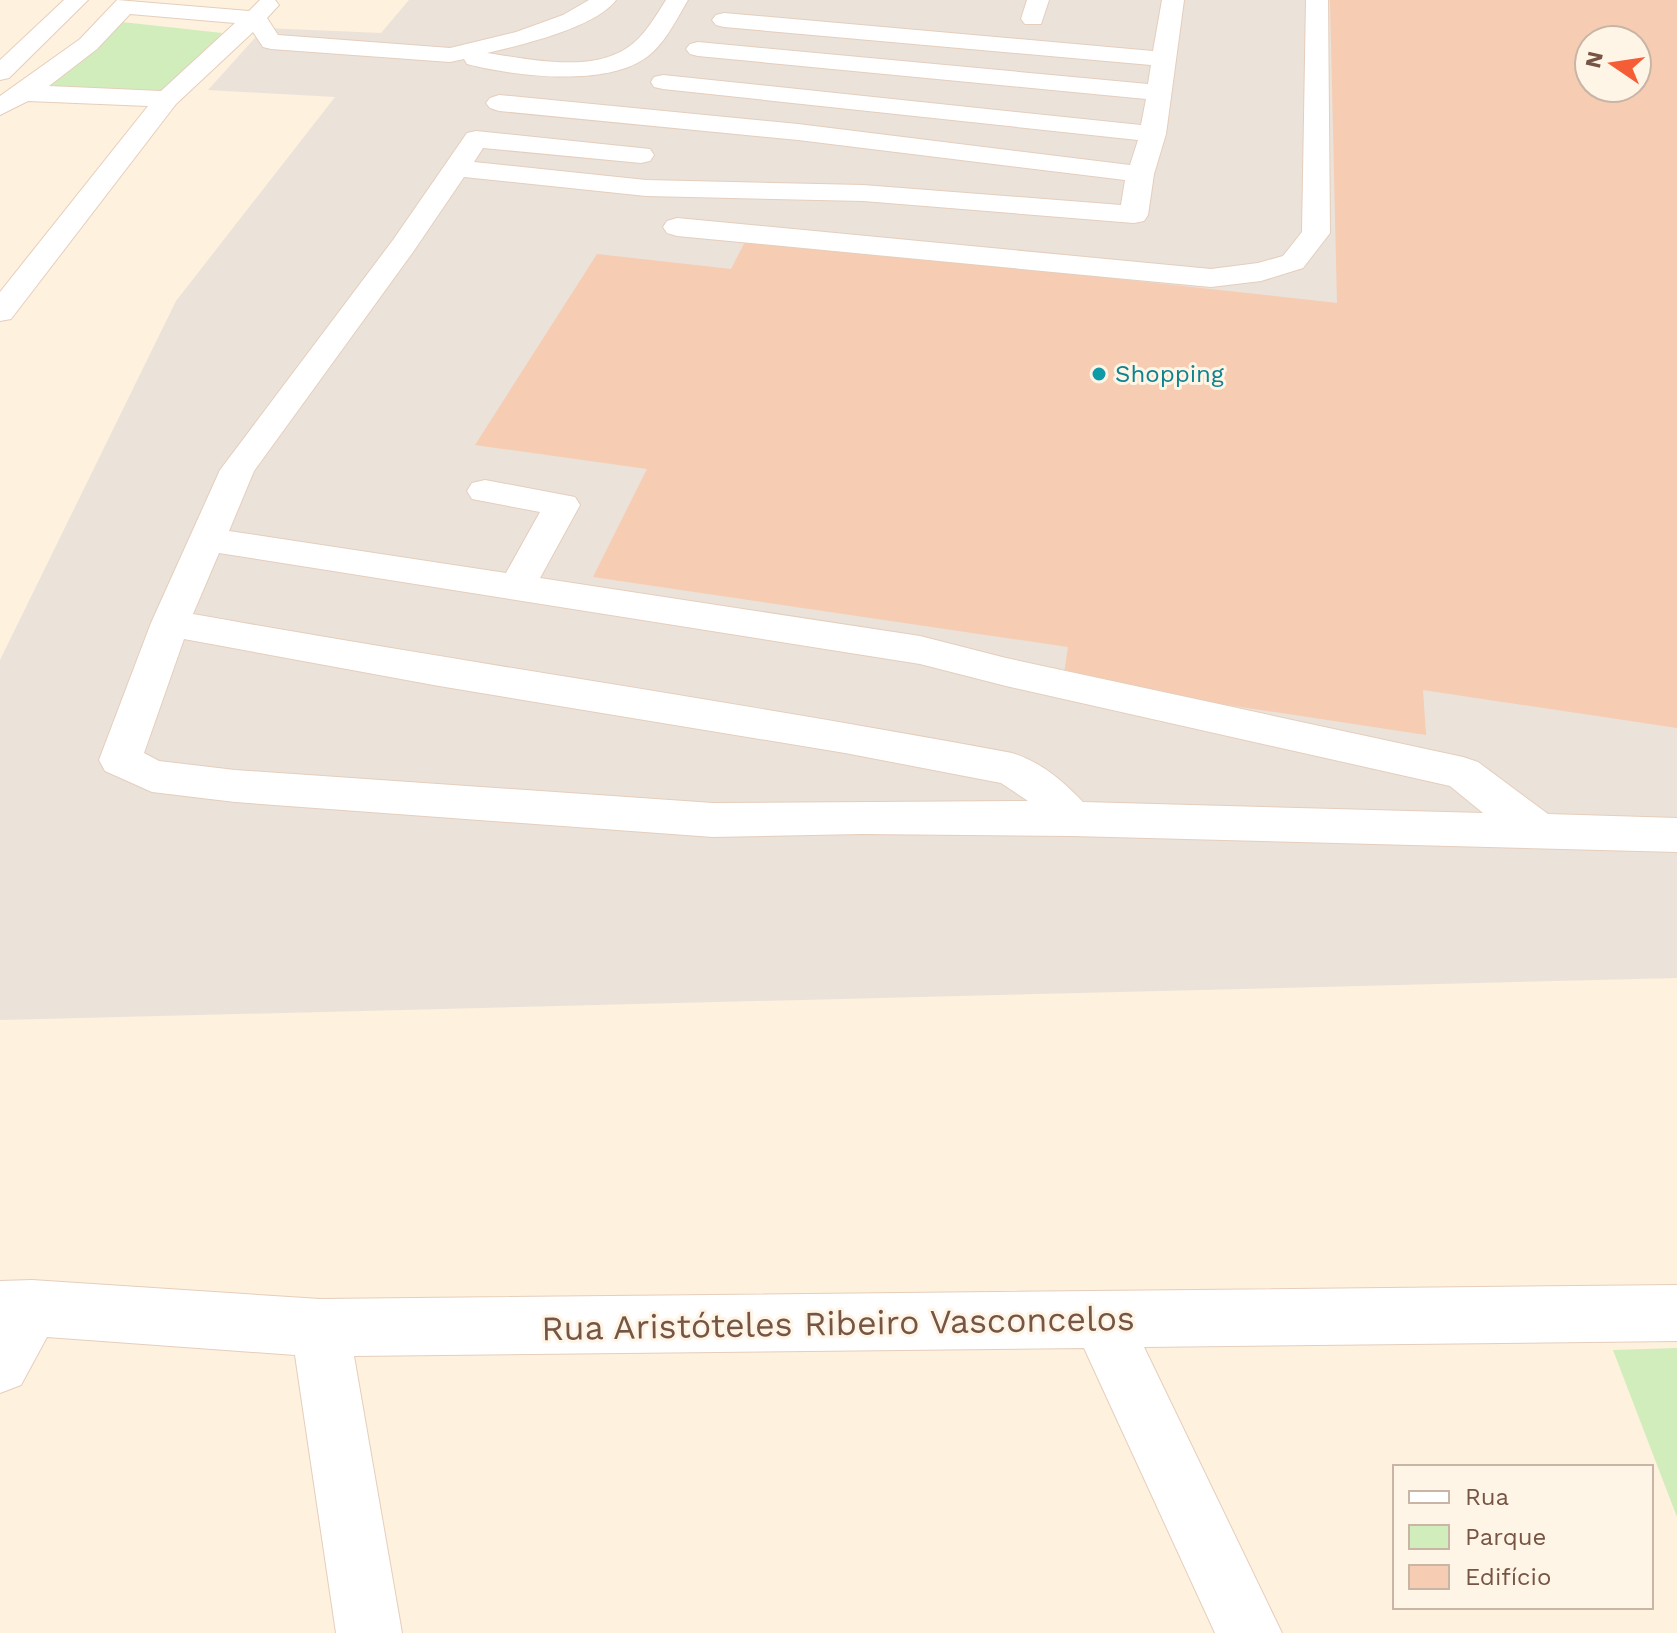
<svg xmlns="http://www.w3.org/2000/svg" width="1677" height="1633" font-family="'Work Sans',sans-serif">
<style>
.industrial{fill:#ebe2da;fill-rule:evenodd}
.green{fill:#d0edbb}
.building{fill:#f6ccb2;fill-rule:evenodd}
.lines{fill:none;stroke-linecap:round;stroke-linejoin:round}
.minor-casing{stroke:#e5cebc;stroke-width:2}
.minor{fill:#fff;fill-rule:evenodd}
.culture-dot{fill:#0f9aa8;stroke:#fff5e6;stroke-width:3}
.labels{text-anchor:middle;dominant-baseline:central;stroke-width:6;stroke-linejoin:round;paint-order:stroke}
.far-culture-label{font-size:24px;fill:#0d838f;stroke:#fff5e6;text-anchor:start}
.near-street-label{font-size:34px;fill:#765544;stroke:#fff5e6}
</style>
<rect width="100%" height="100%" fill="#fef1dd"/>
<!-- industrial -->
<path class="industrial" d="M409 0H1677V978L0 1020V660L176 301 335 97 208 90 264 28 381 33ZM1589 40H1637V88H1589Z"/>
<!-- green -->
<g class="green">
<path d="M122 22 222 33 167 96 37 89Z"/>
<path d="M1677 1348V1517L1613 1350Z"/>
</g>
<!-- building -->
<path class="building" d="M1330 0H1677V728L1423 690 1426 735 1063 680 1068 647 593 577 647 469 475 445 597 254 731 269 747 238 1337 303ZM1589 40H1637V88H1589Z"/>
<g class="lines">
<defs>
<g id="minor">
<path d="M64 0H88L9 78 0 80V60Z"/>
<path d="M117 0 249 11 260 0H275L279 5 267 18 278 35 450 48 516 32 563 15 589 0H616C595 28 521 45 487 53 528 59 590 73 627 48 644 37 655 17 666 0H688C676 20 664 46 644 59 602 87 514 76 467 64L464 59 450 62 271 49 263 47 253 32 176 104 11 319 0 321V292L148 106 28 101 0 115V96L80 39ZM130 14 235 23 161 91 49 86 97 49Z"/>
<path d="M1027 0H1049L1041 24H1025L1021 19Z"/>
<path d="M1162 0H1184L1166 134 1154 174 1148 215 1144 221 1134 223 863 201 646 196 464 177 413 252 254 471 229 531 506 573 540 512 472 499 467 491 472 483 485 480 575 497 580 505 540 578 920 636 1006 658 1463 757 1478 762 1548 814 1677 818V852L1072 836 862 834 713 837 235 802 152 792 105 771 99 760 151 623 220 470 393 240 467 133 476 131 650 149 654 155 650 161 641 163 483 148 474 162 646 180 863 185 1121 205 1125 180 798 140 499 111 490 108 486 103 490 98 499 95 798 124 1130 165 1138 140 663 89 654 87 651 82 654 77 663 75 1141 125 1146 99 698 56 690 54 686 49 690 44 698 42 1148 84 1151 65 724 27 716 25 712 20 716 15 724 13 1153 51ZM219 553 920 664 1006 686 1450 786 1483 813 1083 802C1063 781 1041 762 1012 753 740 702 466 663 193 614ZM184 639 439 686 845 753 1001 783 1028 801 713 803 235 770 159 761 144 753Z"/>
<path d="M1306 0H1328L1330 233 1303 268 1261 281 1211 287 677 236 667 233 663 227 667 221 677 218 1211 269 1258 263 1283 256 1302 232Z"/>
<path d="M32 1280 320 1299 1677 1285V1341L1144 1347 1282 1633H1215L1084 1348 354 1356 402 1633H336L295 1355 47 1337 21 1385 0 1393V1281Z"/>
</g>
</defs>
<!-- minor casing -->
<use href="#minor" class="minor-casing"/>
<!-- minor -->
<use href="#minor" class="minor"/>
</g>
<!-- markers -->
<circle class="culture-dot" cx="1099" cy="374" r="8"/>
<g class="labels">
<!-- far-culture labels -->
<g class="far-culture-label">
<text x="1115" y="374">Shopping</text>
</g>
<!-- near-street labels -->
<g class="near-street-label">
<text transform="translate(838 1323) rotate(-1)">Rua Aristóteles Ribeiro Vasconcelos</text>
</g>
</g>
<!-- legend -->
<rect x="1393" y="1465" width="260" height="144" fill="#fff5e6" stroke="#c8b5a5" stroke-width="2"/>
<rect x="1409" y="1491" width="40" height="12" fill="#ffffff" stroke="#c8b5a5" stroke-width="2"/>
<text x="1465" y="1505" font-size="24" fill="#765544">Rua</text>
<rect x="1409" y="1525" width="40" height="24" fill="#d0edbb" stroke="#c8b5a5" stroke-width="2"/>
<text x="1465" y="1545" font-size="24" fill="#765544">Parque</text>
<rect x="1409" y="1565" width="40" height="24" fill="#f6ccb2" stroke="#c8b5a5" stroke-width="2"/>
<text x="1465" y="1585" font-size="24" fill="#765544">Edifício</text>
<!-- north arrow -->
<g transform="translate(1613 64) rotate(283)"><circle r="38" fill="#fff5e6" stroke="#c8b5a5" stroke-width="2"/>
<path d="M0-6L14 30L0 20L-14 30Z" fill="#f55d36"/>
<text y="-12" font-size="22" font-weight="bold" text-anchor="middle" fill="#765544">N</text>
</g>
</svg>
